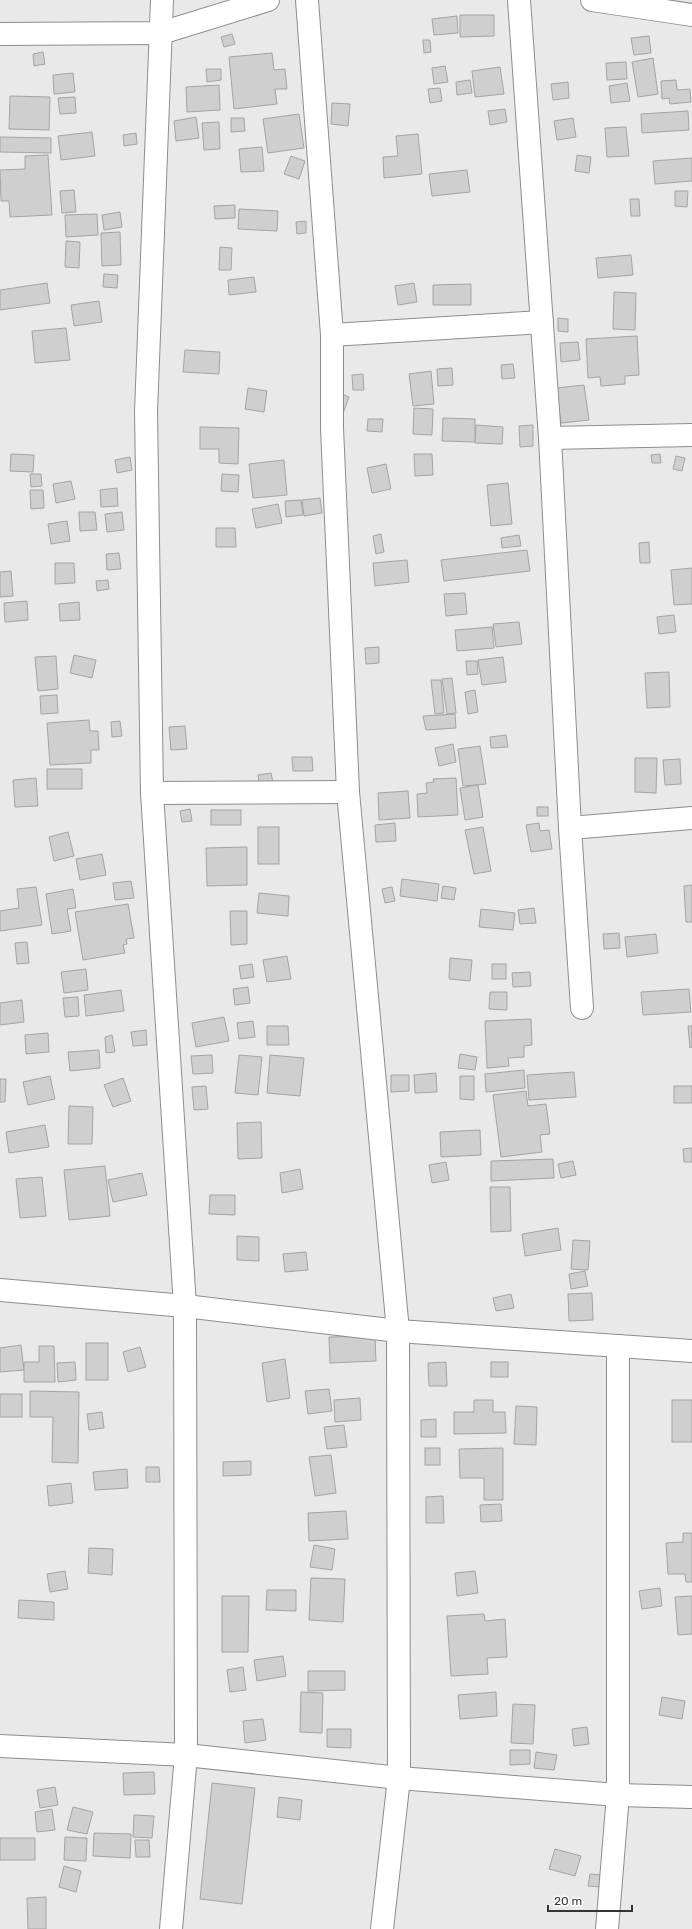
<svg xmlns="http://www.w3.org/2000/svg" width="692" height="1929" font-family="Rubik,sans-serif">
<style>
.building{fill:#cfcfd0;stroke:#a4a4a4}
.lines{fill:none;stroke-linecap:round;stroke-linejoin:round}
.street-casing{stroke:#8d8d8e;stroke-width:24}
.street{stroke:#fff;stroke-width:22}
</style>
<rect width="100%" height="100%" fill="#e9e9ea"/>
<!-- building -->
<g class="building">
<path d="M460 15H494V36L460 37Z"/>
<path d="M457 16 458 33 434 35 432 19Z"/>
<path d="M232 34 235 44 224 47 221 37Z"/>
<path d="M649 36 651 53 634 55 631 38Z"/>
<path d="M423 40H430L431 52 424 53Z"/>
<path d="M43 52 45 64 34 66 33 54Z"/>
<path d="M272 53 274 70 285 69 287 89H275L277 104 234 109 229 57Z"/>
<path d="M653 58 658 94 638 97 632 62Z"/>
<path d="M626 62 627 79 607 80 606 63Z"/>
<path d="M445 66 448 82 434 84 432 68Z"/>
<path d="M500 67 504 94 475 97 472 71Z"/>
<path d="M206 69H221V80L207 82Z"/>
<path d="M73 73 75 92 54 94 53 75Z"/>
<path d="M470 80 472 93 457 95 456 82Z"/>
<path d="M676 80 677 90 690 89 691 102 670 104 669 98 662 99 661 81Z"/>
<path d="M568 82 569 98 553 100 551 84Z"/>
<path d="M627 83 630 101 611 103 609 86Z"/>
<path d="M219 85 220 110 187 112 186 87Z"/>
<path d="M440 88 442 101 430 103 428 89Z"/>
<path d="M10 96 50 97 49 130 9 129Z"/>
<path d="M75 97 76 113 60 114 58 98Z"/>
<path d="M332 103 350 104 348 126 331 124Z"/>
<path d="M505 109 507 122 490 125 488 111Z"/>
<path d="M688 111 689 130 642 133 641 114Z"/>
<path d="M299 114 304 148 268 153 263 119Z"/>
<path d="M196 117 199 138 176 141 174 121Z"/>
<path d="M231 118H244L245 131 231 132Z"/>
<path d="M573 118 576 137 557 140 554 121Z"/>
<path d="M219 122 220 149 204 150 202 123Z"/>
<path d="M626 127 629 156 607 157 605 128Z"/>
<path d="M92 132 95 156 61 160 58 136Z"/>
<path d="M136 133 137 144 124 146 123 135Z"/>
<path d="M418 134 422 174 384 178 383 157 398 156 396 136Z"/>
<path d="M0 137 51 138V153L0 152Z"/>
<path d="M262 147 264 171 241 172 239 149Z"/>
<path d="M48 155 52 215 10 217 9 201H1L0 170 25 169V156Z"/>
<path d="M577 155 591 157 589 173 575 171Z"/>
<path d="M291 156 305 161 299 179 284 174Z"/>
<path d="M692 158V181L655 184 653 161Z"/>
<path d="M467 170 470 192 432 196 429 174Z"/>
<path d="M74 190 76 212 62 213 60 191Z"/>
<path d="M675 191H688L687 207 675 206Z"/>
<path d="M630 199H639L640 216H631Z"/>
<path d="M235 205V218L215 219 214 206Z"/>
<path d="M239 209 278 211 277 231 238 229Z"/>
<path d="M120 212 122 227 104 230 102 215Z"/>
<path d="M97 214 98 235 66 237 65 215Z"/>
<path d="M306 221V233L297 234 296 222Z"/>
<path d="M120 232 121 265 102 266 101 233Z"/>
<path d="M66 241 80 242 79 268 65 267Z"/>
<path d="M220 247 232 248 231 270H219Z"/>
<path d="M631 255 633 275 598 278 596 258Z"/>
<path d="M104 274 118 275 117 288 103 287Z"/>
<path d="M254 277 256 292 229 295 228 280Z"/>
<path d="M47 283 50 303 0 310V290Z"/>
<path d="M414 283 417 302 398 305 395 286Z"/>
<path d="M471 284V305H433V285Z"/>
<path d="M614 292 636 293 635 330 613 329Z"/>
<path d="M99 301 102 322 74 326 71 305Z"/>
<path d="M558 318 568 319V332L558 331Z"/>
<path d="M66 328 70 360 35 363 32 331Z"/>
<path d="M637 336 639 375 625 376V384L601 386 600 377 588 378 586 339Z"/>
<path d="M578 342 580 360 561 362 560 343Z"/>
<path d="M185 350 220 352 219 374 183 372Z"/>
<path d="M513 364 515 378 502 379 501 365Z"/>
<path d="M452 368 453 385 438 386 437 369Z"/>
<path d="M431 371 434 404 413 406 409 374Z"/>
<path d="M363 374 364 390H353L352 375Z"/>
<path d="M584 385 589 420 561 423 556 388Z"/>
<path d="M248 388 267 391 264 412 245 409Z"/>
<path d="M342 394 349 397 342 416Z"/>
<path d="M414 408 433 409 432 435 413 434Z"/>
<path d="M443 418 475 419V442L442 441Z"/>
<path d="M368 419H383L382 432 367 431Z"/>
<path d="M476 425 503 427 502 444 475 443Z"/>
<path d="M533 425V446L520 447 519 426Z"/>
<path d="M200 427 239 428 238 464 219 463V449H200Z"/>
<path d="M11 454 34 455 33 472 10 471Z"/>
<path d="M414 454H432L433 475 415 476Z"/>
<path d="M660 454 661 463H652L651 455Z"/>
<path d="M676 456 685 458 682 471 673 469Z"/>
<path d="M130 457 132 470 117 473 115 460Z"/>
<path d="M284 460 287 495 253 498 249 464Z"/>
<path d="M386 464 391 489 372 493 367 468Z"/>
<path d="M30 474H41L42 486 31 487Z"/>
<path d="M222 474 239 475 238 492 221 491Z"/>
<path d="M71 481 75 499 56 503 53 484Z"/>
<path d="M508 483 512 524 491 526 487 485Z"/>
<path d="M117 488 118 506 101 507 100 490Z"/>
<path d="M30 490H43L44 508 31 509Z"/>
<path d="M320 498 322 513 304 516 302 500Z"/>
<path d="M301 500 303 515 286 517 285 501Z"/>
<path d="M278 504 282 523 256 528 252 509Z"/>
<path d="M79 512H95L97 530 80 531Z"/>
<path d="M122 512 124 530 107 532 105 514Z"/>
<path d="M67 521 70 541 51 544 48 524Z"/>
<path d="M216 528H235L236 547H216Z"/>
<path d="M381 534 384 552 376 554 373 536Z"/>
<path d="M519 535 521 546 502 548 501 538Z"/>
<path d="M649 542 650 563H640L639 543Z"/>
<path d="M527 550 530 571 444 581 441 560Z"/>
<path d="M119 553 121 569 107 570 106 554Z"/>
<path d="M407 560 409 582 375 586 373 563Z"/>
<path d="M55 563H74L75 583 55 584Z"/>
<path d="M692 568V604L674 605 671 570Z"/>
<path d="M11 571 13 596 0 597V572Z"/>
<path d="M108 580 109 589 97 591 96 581Z"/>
<path d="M465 593 467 614 446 616 444 594Z"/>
<path d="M27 601 28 620 5 622 4 603Z"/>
<path d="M79 602 80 620 60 621 59 604Z"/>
<path d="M674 615 676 632 659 634 657 617Z"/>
<path d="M519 622 522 644 496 647 493 624Z"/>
<path d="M492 627 494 648 457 651 455 630Z"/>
<path d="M379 647V663L366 664 365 648Z"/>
<path d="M74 655 96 660 92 678 70 673Z"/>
<path d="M56 656 58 689 38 691 35 657Z"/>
<path d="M503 657 506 682 482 685 478 660Z"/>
<path d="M466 661H477L478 674 467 675Z"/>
<path d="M669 672 670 707 647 708 645 673Z"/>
<path d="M452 678 456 713 447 714 442 679Z"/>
<path d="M431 680H441L444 713 435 714Z"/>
<path d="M475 690 478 712 468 714 465 692Z"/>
<path d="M57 695 58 713 41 714 40 696Z"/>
<path d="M455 714 456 728 426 730 423 716Z"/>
<path d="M89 720 90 731H98L99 750H91V763L50 765 47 723Z"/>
<path d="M120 721 122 736 112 737 111 722Z"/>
<path d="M185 726 187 749 171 750 169 727Z"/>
<path d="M506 735 508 747 491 748 490 737Z"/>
<path d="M453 744 456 762 439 766 435 748Z"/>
<path d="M480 746 486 784 463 786 458 749Z"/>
<path d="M292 757H312L313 771H293Z"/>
<path d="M635 758H657L656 793 635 792Z"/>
<path d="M680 759 681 784 665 785 663 760Z"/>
<rect x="47" y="769" width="35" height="20"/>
<path d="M271 773 274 787 260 790 258 775Z"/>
<path d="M36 778 38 806 15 807 13 780Z"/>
<path d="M456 778 458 815 418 817 417 794 427 793 426 783 434 782 433 779Z"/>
<path d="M478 785 483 817 465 820 460 788Z"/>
<path d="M408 791 410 818 379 820 378 793Z"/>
<rect x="537" y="807" width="11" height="9"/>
<path d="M190 809 192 821 182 822 180 811Z"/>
<rect x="211" y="810" width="30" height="15"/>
<path d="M395 823 396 841 376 842 375 825Z"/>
<path d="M539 823 540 831 549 830 552 849 531 852 526 825Z"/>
<rect x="258" y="827" width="21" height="37"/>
<path d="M483 827 491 871 474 874 465 830Z"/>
<path d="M68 832 74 856 54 861 49 837Z"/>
<path d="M247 847V885L207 886 206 848Z"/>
<path d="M102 854 106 875 80 880 76 859Z"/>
<path d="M402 879 439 884 437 901 400 896Z"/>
<path d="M131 881 134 898 115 900 113 883Z"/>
<path d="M692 885V922H686L684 886Z"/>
<path d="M443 886 456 888 454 900 441 898Z"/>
<path d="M36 887 42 925 0 931V911L19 908 17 889Z"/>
<path d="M392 887 395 901 385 903 382 889Z"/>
<path d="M73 889 76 908 67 909 71 931 52 934 46 894Z"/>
<path d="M259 893 289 896 288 916 257 913Z"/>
<path d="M128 904 134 938 126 939 127 944 123 945 125 953 83 960 75 912Z"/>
<path d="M534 908 536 923 520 924 518 910Z"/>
<path d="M481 909 515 913 513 930 479 927Z"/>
<path d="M230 911H247V944L231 945Z"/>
<path d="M619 933 620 948 604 949 603 934Z"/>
<path d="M656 934 658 953 627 957 625 937Z"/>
<path d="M27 942 29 963 17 964 15 943Z"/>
<path d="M287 956 291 979 267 982 263 960Z"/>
<path d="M450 958 472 960 470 981 449 979Z"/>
<path d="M252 964 254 977 241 979 239 966Z"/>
<rect x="492" y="964" width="14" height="15"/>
<path d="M86 969 88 990 64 993 61 972Z"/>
<path d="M530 972 531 986 513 987 512 973Z"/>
<path d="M248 987 250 1003 235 1005 233 989Z"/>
<path d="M689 989 691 1012 643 1015 641 992Z"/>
<path d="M121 990 124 1011 86 1016 84 995Z"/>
<path d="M490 992H507V1010L489 1009Z"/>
<path d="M78 997 79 1016 65 1017 63 998Z"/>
<path d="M22 1000 24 1022 0 1025V1003Z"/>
<path d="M224 1017 229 1041 196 1047 192 1023Z"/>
<path d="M531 1019 532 1045 524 1046V1057L508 1058 509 1066 487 1068 485 1021Z"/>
<path d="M253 1021 255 1037 239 1039 237 1023Z"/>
<path d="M267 1026H288L289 1045H267Z"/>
<path d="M688 1026H692V1047L690 1048Z"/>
<path d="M146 1030 147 1045 133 1046 131 1032Z"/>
<path d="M48 1033 49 1052 26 1054 25 1035Z"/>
<path d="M112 1035 115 1052 106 1053 105 1037Z"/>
<path d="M99 1050 100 1068 70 1071 68 1052Z"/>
<path d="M460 1054 477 1057 475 1070 458 1068Z"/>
<path d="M212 1055 213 1073 193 1074 191 1056Z"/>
<path d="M239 1055 262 1057 258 1095 235 1093Z"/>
<path d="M270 1055 304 1058 300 1096 267 1093Z"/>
<path d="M524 1070 525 1088 486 1092 485 1074Z"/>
<path d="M574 1072 576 1097 529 1100 527 1075Z"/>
<path d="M436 1073 437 1092 415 1093 414 1075Z"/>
<path d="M391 1075H409V1091L391 1092Z"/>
<path d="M50 1076 55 1099 28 1105 23 1082Z"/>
<path d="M460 1076H474V1100L460 1099Z"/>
<path d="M123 1078 131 1101 113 1107 104 1085Z"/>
<path d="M0 1079H6L5 1102H0Z"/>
<path d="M206 1086 208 1109 194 1110 192 1087Z"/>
<rect x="674" y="1086" width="18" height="17"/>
<path d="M526 1091 528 1106 546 1104 550 1134 540 1135 542 1152 501 1157 493 1095Z"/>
<path d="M69 1106 93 1107 92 1144H68Z"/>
<path d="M261 1122 262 1158 238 1159 237 1123Z"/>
<path d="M45 1125 49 1147 9 1153 6 1132Z"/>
<path d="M480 1130 481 1155 441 1157 440 1132Z"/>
<path d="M692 1148V1162H684L683 1149Z"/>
<path d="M553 1159 554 1178 491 1181V1161Z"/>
<path d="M573 1161 576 1175 561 1178 558 1164Z"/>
<path d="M446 1162 449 1180 432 1183 429 1165Z"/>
<path d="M105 1166 110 1216 69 1220 64 1170Z"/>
<path d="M300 1169 303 1189 282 1193 280 1173Z"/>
<path d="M142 1173 147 1195 113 1202 108 1180Z"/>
<path d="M42 1177 46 1216 20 1218 16 1179Z"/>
<path d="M490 1187H510L511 1231 491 1232Z"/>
<path d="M210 1195H235V1215L209 1214Z"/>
<path d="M558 1228 561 1250 525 1256 522 1234Z"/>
<path d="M237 1236 259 1237V1261L237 1260Z"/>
<path d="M573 1240 590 1241 588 1270 571 1269Z"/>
<path d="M306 1252 308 1270 285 1272 283 1254Z"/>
<path d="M585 1271 588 1286 571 1289 569 1274Z"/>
<path d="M592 1293 593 1320 569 1321 568 1294Z"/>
<path d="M511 1294 514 1308 496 1311 493 1298Z"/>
<path d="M375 1336 376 1361 330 1363 329 1337Z"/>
<rect x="86" y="1343" width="22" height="37"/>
<path d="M21 1345 24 1370 0 1372V1348Z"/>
<path d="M39 1346H54L55 1382H24V1362H39Z"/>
<path d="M140 1347 146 1367 128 1372 123 1352Z"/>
<path d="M285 1359 290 1398 267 1402 262 1363Z"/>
<path d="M75 1362 76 1380 58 1382 57 1363Z"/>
<path d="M446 1362 447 1386H429L428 1363Z"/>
<rect x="491" y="1362" width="17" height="15"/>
<path d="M329 1389 332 1411 308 1414 305 1391Z"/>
<path d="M30 1391 79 1392 78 1463 52 1462 53 1417H30Z"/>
<rect x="0" y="1394" width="22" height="23"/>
<path d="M360 1398 361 1420 335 1422 334 1400Z"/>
<path d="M474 1400H493V1412H505L506 1433 454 1434V1412H474Z"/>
<rect x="672" y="1400" width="20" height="42"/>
<path d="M516 1406 537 1407 536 1445 514 1444Z"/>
<path d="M102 1412 104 1428 89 1430 87 1414Z"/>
<path d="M436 1419V1437H421V1420Z"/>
<path d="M344 1425 347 1447 327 1449 324 1427Z"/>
<rect x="425" y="1448" width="15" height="17"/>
<path d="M503 1448V1500H484V1478H460L459 1449Z"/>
<path d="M331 1455 336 1493 315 1496 309 1457Z"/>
<path d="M251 1461V1475L223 1476V1462Z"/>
<path d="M146 1467H159L160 1482H146Z"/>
<path d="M127 1469 128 1488 95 1490 93 1472Z"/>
<path d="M71 1483 73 1503 49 1506 47 1486Z"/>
<path d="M443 1496 444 1523H426V1497Z"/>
<path d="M501 1504 502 1521 481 1522 480 1505Z"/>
<path d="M346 1511 348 1539 309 1541 308 1513Z"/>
<path d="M683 1533H692V1582H686L685 1574H668L666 1543 683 1542Z"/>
<path d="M314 1545 335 1549 332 1570 310 1567Z"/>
<path d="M89 1548 113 1549 112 1575 88 1573Z"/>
<path d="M65 1571 68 1589 50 1592 47 1574Z"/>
<path d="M475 1571 478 1593 457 1596 455 1573Z"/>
<path d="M311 1578 345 1579 343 1622 309 1620Z"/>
<path d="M660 1588 662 1606 642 1609 639 1591Z"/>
<path d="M267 1590H296V1611L266 1610Z"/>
<path d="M222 1596H249L248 1652H222Z"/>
<path d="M692 1596V1634L678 1635 675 1597Z"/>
<path d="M19 1600 54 1602V1620L18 1618Z"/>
<path d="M484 1614 485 1621 505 1619 507 1657 487 1658 488 1674 451 1676 447 1616Z"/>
<path d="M283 1656 286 1676 257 1681 254 1660Z"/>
<path d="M243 1667 246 1690 230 1692 227 1670Z"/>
<path d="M308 1671H345V1690L308 1691Z"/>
<path d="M301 1692 323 1693 322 1733 300 1732Z"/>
<path d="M496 1692 497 1716 460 1719 458 1695Z"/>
<path d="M662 1697 685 1701 682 1719 659 1715Z"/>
<path d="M513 1704 535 1705 533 1744 511 1743Z"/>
<path d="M263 1719 266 1740 245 1743 243 1721Z"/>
<path d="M587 1727 589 1744 574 1746 572 1729Z"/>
<path d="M327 1729H351V1748L327 1747Z"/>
<path d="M510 1750H530V1764L510 1765Z"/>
<path d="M536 1752 557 1755 554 1770 534 1768Z"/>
<path d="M154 1772 155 1794 124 1795 123 1773Z"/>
<path d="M212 1783 255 1788 242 1904 200 1899Z"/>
<path d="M55 1787 58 1805 40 1808 37 1790Z"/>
<path d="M279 1797 302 1800 300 1820 277 1817Z"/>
<path d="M73 1807 93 1812 87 1834 67 1830Z"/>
<path d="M52 1809 55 1830 37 1832 35 1812Z"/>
<path d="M134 1815 154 1816 152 1838 133 1837Z"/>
<path d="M94 1833 131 1834 130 1858 93 1856Z"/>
<path d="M65 1837 87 1838 86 1861 64 1860Z"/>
<rect x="0" y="1838" width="35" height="22"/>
<path d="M135 1840H149L150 1857H136Z"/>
<path d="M555 1849 581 1856 575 1876 549 1869Z"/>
<path d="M64 1866 81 1871 76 1892 59 1887Z"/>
<path d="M590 1874 603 1875 601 1887 588 1886Z"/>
<path d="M46 1897V1929H28L27 1898Z"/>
</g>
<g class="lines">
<defs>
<g id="street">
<path d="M162 0 146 412 152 793 185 1306 186 1755 171 1929"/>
<path d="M307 0 332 335V428L348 792 398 1331 399 1778 382 1929"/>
<path d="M519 0 550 438 570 828 582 1008"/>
<path d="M592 0 692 15"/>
<path d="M0 34 161 33 268 0"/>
<path d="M332 335 542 322"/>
<path d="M550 438 692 435"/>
<path d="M152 793 348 792"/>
<path d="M570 828 692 818"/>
<path d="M0 1290 185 1306 398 1331 692 1351"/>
<path d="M0 1746 186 1755 399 1778 618 1795 692 1797"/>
<path d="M607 1929 618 1795V1346"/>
</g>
</defs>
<!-- street casing -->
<use href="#street" class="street-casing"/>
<!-- street -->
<use href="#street" class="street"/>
</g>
<!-- scale -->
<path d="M548 1905v6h84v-6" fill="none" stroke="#353535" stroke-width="2"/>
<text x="554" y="1905" font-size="12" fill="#353535" stroke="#ffffff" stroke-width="3" paint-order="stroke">20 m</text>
</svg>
